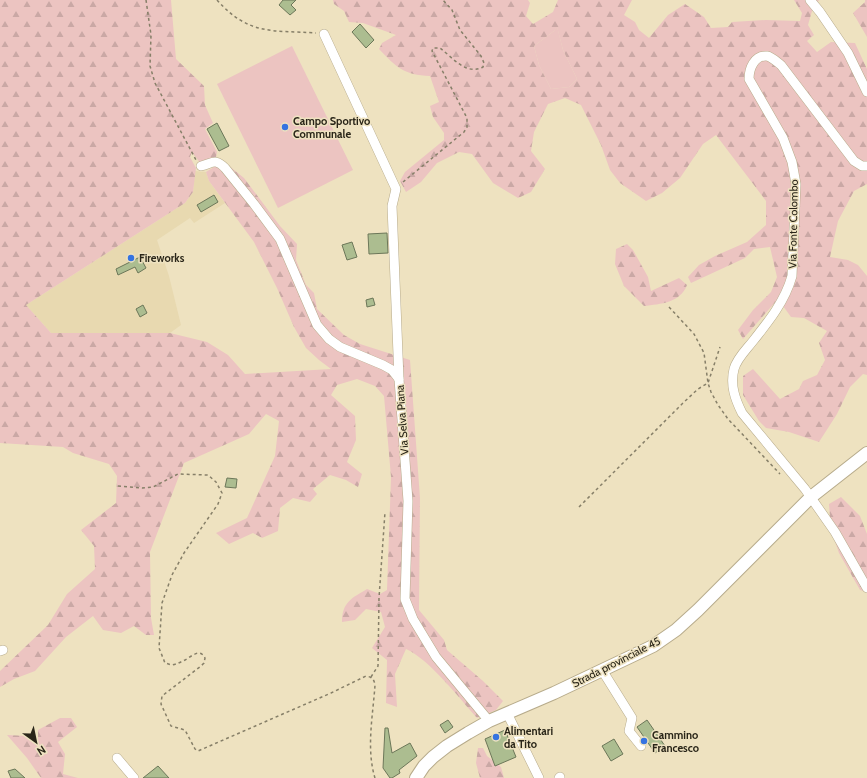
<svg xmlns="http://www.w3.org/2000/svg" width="867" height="778" font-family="Cabin,sans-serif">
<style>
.built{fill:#e8d9b0}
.green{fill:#ecc4c1}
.forest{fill:url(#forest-firs);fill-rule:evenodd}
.building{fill:#acbd90;stroke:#6c7759}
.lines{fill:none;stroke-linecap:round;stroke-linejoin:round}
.minor-casing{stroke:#b7ab8b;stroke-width:10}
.major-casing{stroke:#b7ab8b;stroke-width:14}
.path{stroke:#867f68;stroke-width:1.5;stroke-dasharray:3 3;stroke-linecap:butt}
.minor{stroke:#fff;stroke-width:9}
.major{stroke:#fff;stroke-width:12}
.poi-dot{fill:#3573e1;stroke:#eee2c0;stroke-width:1.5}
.labels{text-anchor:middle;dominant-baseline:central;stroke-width:3;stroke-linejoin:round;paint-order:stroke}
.poi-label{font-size:11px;font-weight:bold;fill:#292518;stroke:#eee2c0;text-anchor:start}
.street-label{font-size:11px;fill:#292518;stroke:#eee2c0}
</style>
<defs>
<pattern id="forest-firs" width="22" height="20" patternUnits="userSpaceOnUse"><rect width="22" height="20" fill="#ecc4c1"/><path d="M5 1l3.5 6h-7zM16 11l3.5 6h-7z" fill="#caa8a5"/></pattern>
</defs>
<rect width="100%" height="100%" fill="#eee2c0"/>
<!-- built -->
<path class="built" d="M195 171 206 172 209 181 225 203 194 223 190 218 157 240 169 276 181 325 170 333H51L26 305 185 203 193 192Z"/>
<!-- green -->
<g class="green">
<path d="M557 26 563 50 577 79 569 87 551 89 539 65 534 46 554 31Z"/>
<path d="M292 46 353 170 278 208 217 84Z"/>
</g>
<!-- forest -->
<g class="forest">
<path d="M0 0H171L176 59 204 86 205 105 213 123 205 129 217 152 216 157 201 164 192 152 190 157 196 168 193 192 185 203 26 305 51 333H170L207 342 228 355 245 374 331 369 319 360 306 348 294 327 277 288 254 242 209 181 206 172 217 165H228L244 178 280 226 297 244 296 260 306 285 314 293 317 309 344 335 360 344 410 360 420 498 419 610 444 640 447 650 483 681 503 701 496 710 477 718C459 698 430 660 406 649L395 674 397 707 386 703 387 660 372 648 385 627 381 612 366 609 355 620 342 622C342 602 352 598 367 589L380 594 387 590 391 477 384 396 375 386 357 379 337 385 331 395 355 416 356 440 347 462 362 474 358 487 346 480 330 475 313 489 317 494 310 502 293 498 280 508 278 531 262 538 253 533 229 544 216 533 247 518 275 456 279 421 266 414 249 434 184 463 150 552 151 618 154 635H146L134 626 121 633 103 630 93 616 66 637 35 671 14 679 0 687V671L48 625 67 594 95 569 94 546 81 530 116 503 117 476 109 464 73 453 63 447 0 443Z"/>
<path d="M333 0H528L530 3 526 16 533 24 553 12 558 0H632L624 15 635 22 639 30 649 38 668 15 685 4 704 17 711 28 728 27 732 22 766 20 800 21 802 13 794 0H819L812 11 808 25 814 35 807 41 817 52 831 42 855 43 867 69V184L854 191 838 221 830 257 848 260 858 265 867 276V375L863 374 850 387 837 414 819 442 789 432 766 428 759 421 743 395V376L753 369 780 399 799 389 803 381 817 375 825 360 819 343 827 331 804 318 791 317 778 299 743 339 738 330 753 310 771 292 777 277 770 247 754 249 745 258 691 283 688 277 699 265 715 256 747 242 766 225V201L716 135 703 144 680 178 662 193 646 201 620 183 610 170 601 145 581 105 565 98 548 104 534 132 531 151 545 169 531 192 518 198 493 183 472 154 459 152 437 163 421 182 406 192 400 181 405 172 444 140V133L433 117 430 106 439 102 430 76C404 75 396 67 379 49L382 43 396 35 363 23 349 22 344 11 334 4ZM557 27 563 50 577 79 569 87 551 89 539 65 534 46 554 31Z"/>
<path d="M865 0H867V37L853 13 865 2Z"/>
<path d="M627 244 633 250 648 277 651 291 679 278 687 285C680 303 661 304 644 306L624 286 615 264 616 249Z"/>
<path d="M841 497 860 516 867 534V592L860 590 839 553 831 530 829 504Z"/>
<path d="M60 718H71L77 727 58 742 65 754 63 774 78 778H41L27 758 7 735 28 736 38 744V730Z"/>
<path d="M478 748H483L487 756 501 767 504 778H480L476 763Z"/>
</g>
<!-- building -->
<g class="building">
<path d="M283 0H296L291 5 296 10 290 15 279 5Z"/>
<path d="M360 24 374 40 366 48 352 32Z"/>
<path d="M217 123 229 146 219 151 207 129Z"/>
<path d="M214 195 218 202 201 212 197 205Z"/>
<path d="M387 233 388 253 369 254 368 234Z"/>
<path d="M352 242 357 257 347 260 342 245Z"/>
<path d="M140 257 146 268 138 273 135 267 118 275 116 269Z"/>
<path d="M373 298 375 305 367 307 366 300Z"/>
<path d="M143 305 147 313 140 317 136 309Z"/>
<path d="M227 478 237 479 236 488 225 487Z"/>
<path d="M448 720 453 727 445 733 440 725Z"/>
<path d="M647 720 665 746 655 753 637 727Z"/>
<path d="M385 728H388L392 753 410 743 417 756 399 770 400 773 392 778H390L383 768Z"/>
<path d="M505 730 516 757 495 766 485 739Z"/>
<path d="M614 739 623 754 611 761 602 746Z"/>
<path d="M158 766 169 778H143Z"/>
<path d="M15 769 25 778H11L8 771Z"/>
</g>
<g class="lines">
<defs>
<g id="minor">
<path d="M810 0 820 12 848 53 867 92"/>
<path d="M324 34 396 189 392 206 399 379 408 501 405 599 413 619 436 657 489 721"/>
<path d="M201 166C213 163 215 158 225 168L254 204 280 239 317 325 329 339 340 347 383 365 392 370 399 379"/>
<path d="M867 166H862L854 161 781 65C777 62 772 57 767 56 754 55 749 69 749 79L783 138 792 162 796 184 792 276C785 301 769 321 753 341 746 350 737 358 734 369 730 385 735 399 742 413L805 489 835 532 867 588"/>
<path d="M0 651 3 650"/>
<path d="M602 670 632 718 629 731 641 746"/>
<path d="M507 713 539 778"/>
<path d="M117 758 134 778"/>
<path d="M559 778 560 777"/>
</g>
<path id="major" d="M416 778 424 766 433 757 447 746 468 733 489 721 554 693 653 646 676 630 698 610 811 497 867 453"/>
</defs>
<!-- minor casing -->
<use href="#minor" class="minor-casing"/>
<!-- major casing -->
<use href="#major" class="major-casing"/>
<!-- path -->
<g class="path">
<path d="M146 0 151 35 150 66 155 83 196 160"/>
<path d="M217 0C249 36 273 30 316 33"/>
<path d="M403 182 464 132 467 127V118L432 51 433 48H440C452 57 466 76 483 67L484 63 481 56 460 30 452 10 443 0"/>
<path d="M669 307 694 334 704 353 708 383 711 392 718 405 728 419 780 474"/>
<path d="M118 486 142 488 153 487 178 474 208 475 216 482 222 493 218 504 184 553 172 575 162 603 159 648 165 663 172 665C177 664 181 662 185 660 192 656 200 648 205 658L204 663 201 666 162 696 161 704 171 726 185 730 195 749 198 751 331 693 366 676C372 677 374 679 375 685 373 715 366 749 375 778"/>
<path d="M579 507 683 403 698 389 708 383 720 347"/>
<path d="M371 677 378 666 379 598 385 512"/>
</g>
<!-- minor -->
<use href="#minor" class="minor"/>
<!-- major -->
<use href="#major" class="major"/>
</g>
<!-- markers -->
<g class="poi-dot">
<circle cx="285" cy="127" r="4"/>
<circle cx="131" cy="258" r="4"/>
<circle cx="496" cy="737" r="4"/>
<circle cx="644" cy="741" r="4"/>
</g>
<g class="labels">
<!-- poi labels -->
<g class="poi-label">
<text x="293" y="121">Campo Sportivo<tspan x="293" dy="13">Communale</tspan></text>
<text x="139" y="258">Fireworks</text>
<text x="504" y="731">Alimentari<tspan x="504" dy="13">da Tito</tspan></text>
<text x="652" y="735">Cammino<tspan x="652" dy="13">Francesco</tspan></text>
</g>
<!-- street labels -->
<g class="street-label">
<text transform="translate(793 224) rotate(-89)">Via Fonte Colombo</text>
<text transform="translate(402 420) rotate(-94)">Via Selva Piana</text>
<text transform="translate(616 662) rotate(-27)">Strada provinciale 45</text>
</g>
</g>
<!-- north arrow -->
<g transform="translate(36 742) rotate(147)" stroke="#eee2c0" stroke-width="3" paint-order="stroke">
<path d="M0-3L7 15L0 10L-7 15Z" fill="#292518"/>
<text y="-6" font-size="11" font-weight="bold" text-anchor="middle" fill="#292518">N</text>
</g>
</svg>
